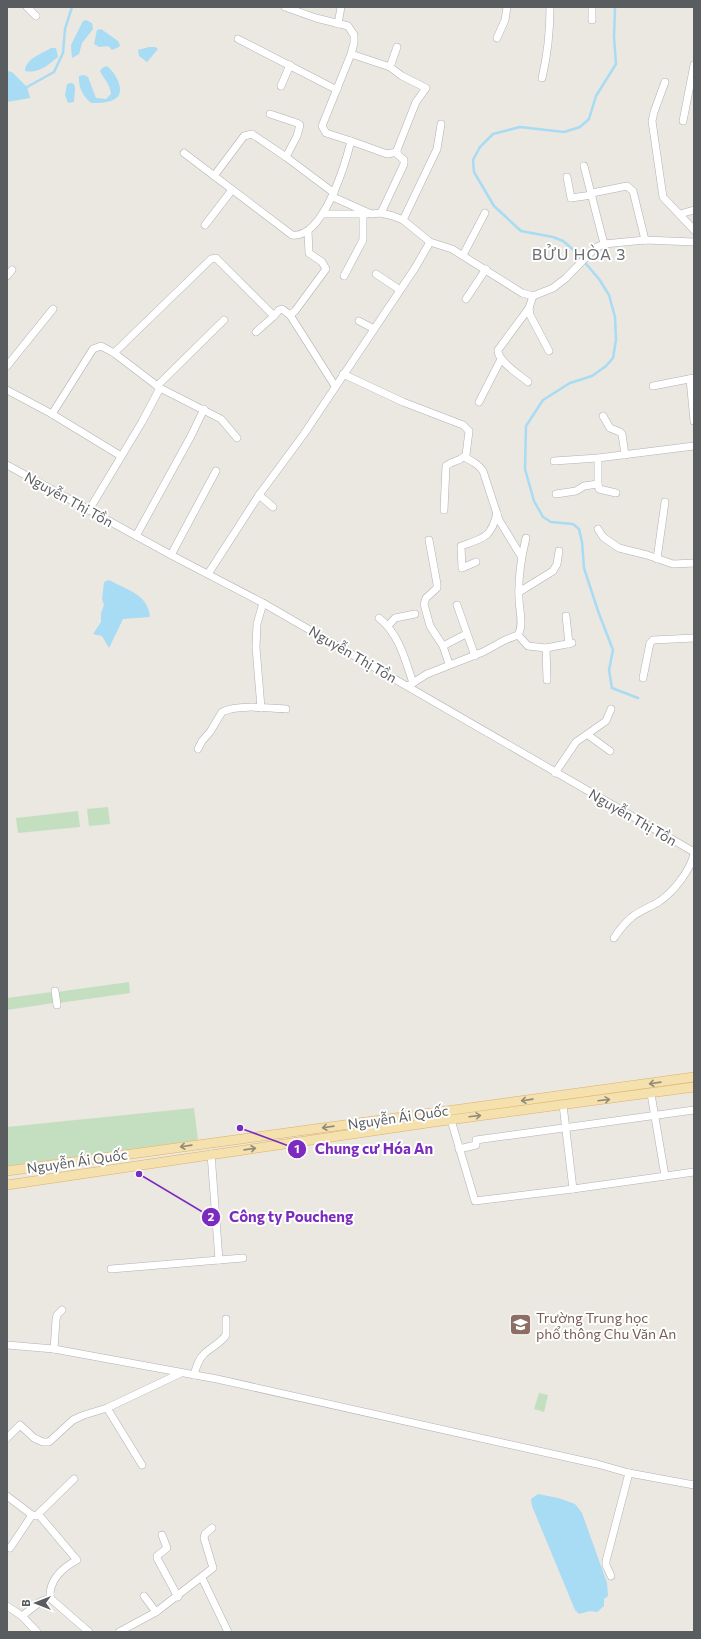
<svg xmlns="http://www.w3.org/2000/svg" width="701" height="1639" font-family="Commissioner,sans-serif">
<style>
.green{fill:#c4dfc0}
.water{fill:#a8dbf4}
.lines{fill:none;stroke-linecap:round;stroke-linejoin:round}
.stream{stroke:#a8dbf4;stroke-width:2.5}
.minor-casing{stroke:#afb2b5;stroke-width:8}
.major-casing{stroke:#dfaf66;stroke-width:10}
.minor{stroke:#fff;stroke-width:7}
.major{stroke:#f4e1ad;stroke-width:9}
.oneway{stroke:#908b7b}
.labels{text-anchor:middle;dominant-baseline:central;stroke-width:4;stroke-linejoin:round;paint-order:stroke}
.street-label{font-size:14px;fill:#5a5d60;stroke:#fff}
.education-label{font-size:14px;fill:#785e54;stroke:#fff;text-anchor:start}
.quarter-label{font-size:16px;letter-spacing:1px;fill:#6b6f72;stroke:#fff}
.leader{fill:none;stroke:#7b2cbf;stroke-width:1.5}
.callout-dot{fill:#7b2cbf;stroke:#fff;stroke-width:1.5}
.mark-label{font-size:12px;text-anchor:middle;font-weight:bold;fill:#fff}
.callout-label{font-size:15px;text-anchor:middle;font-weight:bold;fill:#7b2cbf;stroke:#fff;stroke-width:4;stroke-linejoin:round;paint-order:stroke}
</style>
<rect width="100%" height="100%" fill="#ebe7e1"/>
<!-- green -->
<g class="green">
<path d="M108 807 110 824 89 826 87 809Z"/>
<path d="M78 811 80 827 18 833 16 818Z"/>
<path d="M129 982 130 993 59 1003 57 992Z"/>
<path d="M52 992 54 1003 7 1010V998Z"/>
<path d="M194 1108 198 1140 7 1166V1127Z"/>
<path d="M539 1393 548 1395 544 1412 534 1409Z"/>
</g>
<!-- water -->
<g class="water">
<path d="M86 20 92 23 93 29 82 43 79 54 72 58 71 45 83 21Z"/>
<path d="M101 29 118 41 120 45 119 47 112 50 108 46 99 47 94 44 97 30Z"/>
<path d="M149 47H155L158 49 147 62 139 56 138 50Z"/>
<path d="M51 48H56L58 57C48 65 38 74 25 71 26 58 42 54 51 48Z"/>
<path d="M107 66C116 73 128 94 113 100 107 103 98 103 91 103 83 96 78 87 79 76L84 75 88 77 96 98 106 99 111 94C110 84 104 79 100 71L102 68Z"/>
<path d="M7 71 12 72 27 87 30 98 7 102Z"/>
<path d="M71 83 74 84 75 88 74 102 68 103 65 95 67 84Z"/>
<path d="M109 580C127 590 148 594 150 617L123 619 109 648 102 636 93 634 101 622V613L104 605 102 599 104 582Z"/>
<path d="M538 1494 558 1498 575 1504 582 1513 607 1583 608 1596 604 1599V1606L597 1612 590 1611 579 1614 575 1610 532 1506 531 1499Z"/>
</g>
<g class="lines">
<!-- stream -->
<g class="stream">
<path d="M615 7 614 37 616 64 596 96 589 119 580 127 564 132 520 127 493 134 480 147 473 160 474 172 494 206 521 231 553 237 563 241 576 252 599 279 609 295 615 317 616 340 613 358 606 366 592 376 570 383 543 400 526 426 525 469 534 501 543 517 551 522 573 524 579 529 582 542 584 568 598 611 613 650 609 670 612 688 638 698"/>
<path d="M27 87 54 72 63 53 65 29 72 7"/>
</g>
<defs>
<g id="minor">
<path d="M27 7 36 16"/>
<path d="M592 20V7"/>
<path d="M338 24 341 7"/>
<path d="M497 38 505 20 507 7"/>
<path d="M238 39 337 90"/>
<path d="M351 54 390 67 402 76 426 88 416 102 397 150V154L404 160V164L381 213"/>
<path d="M390 67 397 47"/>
<path d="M542 78C548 53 550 33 550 7"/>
<path d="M665 82 654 112 652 121 663 197 694 230"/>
<path d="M281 86 290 65"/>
<path d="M270 114 297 123 300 125 297 136 286 157"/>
<path d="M683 121 694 65"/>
<path d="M351 141 387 154 397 152"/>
<path d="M184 153 292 235C323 239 345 165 351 141L326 133 322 126 351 54 354 43V35L348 26 316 18 285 7"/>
<path d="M584 166 604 244"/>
<path d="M214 176 244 136 252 134 286 157 334 193"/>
<path d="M567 177 571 198 592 195"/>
<path d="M592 193 627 186 633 191 645 240"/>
<path d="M333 197 371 214 381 213 393 216 403 220 430 242 452 249 522 293 533 296 553 288 566 278 595 248 604 244 645 240 694 242"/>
<path d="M323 214H366"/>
<path d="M680 214 694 210"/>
<path d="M403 220 437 149 441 124"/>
<path d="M205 225 232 190"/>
<path d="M463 255 485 213"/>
<path d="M376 274 400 290"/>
<path d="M7 276 12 270"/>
<path d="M344 276 363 240V214"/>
<path d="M533 296 529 308 530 315 549 351"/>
<path d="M466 299 486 269"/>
<path d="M290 315 295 311 326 269 322 262 309 253 308 231"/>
<path d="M359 321 374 329"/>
<path d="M256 332 274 316"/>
<path d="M114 353 211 259 216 258 274 316 279 310 282 309 290 315 335 386"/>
<path d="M7 366 53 309"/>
<path d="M343 374 403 402 463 425 469 431 466 455C461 461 452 461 446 466L444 510"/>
<path d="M690 379 694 421"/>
<path d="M528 382C520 375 497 361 498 350L529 308"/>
<path d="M157 386 224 320"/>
<path d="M653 386 694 378"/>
<path d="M7 390 52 414 121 456"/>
<path d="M479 402 501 359"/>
<path d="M52 414 93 349 101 346 114 353 160 388 221 419 237 438"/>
<path d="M603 416 610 428 620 432 622 434 625 455"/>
<path d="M464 457C472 461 478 464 483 471L499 520 521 556"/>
<path d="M554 461 598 458 694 446"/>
<path d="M7 465 171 555 263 603 694 852"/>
<path d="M598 484 599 489 616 493"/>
<path d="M556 494 576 491 584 486 598 484V458"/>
<path d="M259 495 273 507"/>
<path d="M89 510 142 422 160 388"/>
<path d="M598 529 603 537 619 548 647 555 673 564 694 563"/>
<path d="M136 536 191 436 204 409"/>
<path d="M429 540 437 584V588L426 598 424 604 430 626 443 646 449 664"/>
<path d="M171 555 216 471"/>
<path d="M657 559 665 502"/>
<path d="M476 562 462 568 461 546C484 538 491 538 497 513"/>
<path d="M208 574 259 495 304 434 415 268 430 242"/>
<path d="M519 592 553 571 557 564 559 551"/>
<path d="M457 605 475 656"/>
<path d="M566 616 569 644"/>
<path d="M379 618C399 634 405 659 413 683"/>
<path d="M388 626 395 618 415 614"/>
<path d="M518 635 528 646 546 648 547 680"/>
<path d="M443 646 466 634"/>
<path d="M546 648 572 643"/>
<path d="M643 678 650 643 653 640 694 638"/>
<path d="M408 686 427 674 483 652 505 640 518 635C524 625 519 609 519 598 518 577 521 558 526 538"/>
<path d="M261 708 256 647 257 624 263 603"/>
<path d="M588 735 610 751"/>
<path d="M198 749 202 741 210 732 222 712C237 704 269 708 286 709"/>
<path d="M555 773 576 742 606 721 611 709"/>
<path d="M614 938C619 930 625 923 632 917 641 910 651 907 660 901 674 891 690 871 694 854"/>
<path d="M55 991 57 1005"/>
<path d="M651 1094 665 1176"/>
<path d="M563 1105 573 1189"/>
<path d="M451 1120 475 1201 573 1189 694 1172"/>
<path d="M459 1149 476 1145V1140L694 1110"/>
<path d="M211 1154 219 1260"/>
<path d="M111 1269 243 1258"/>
<path d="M7 1345 54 1349 217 1379 597 1464 629 1473 694 1485"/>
<path d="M54 1349 56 1320 57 1315 62 1310"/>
<path d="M194 1375C196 1367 198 1360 204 1354 211 1347 220 1344 226 1335V1319"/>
<path d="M107 1408 142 1465"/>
<path d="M7 1438 20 1425 34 1438 43 1442H49L73 1420 84 1415 107 1408 181 1373"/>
<path d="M7 1496 32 1515 36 1516 74 1479"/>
<path d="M39 1515 77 1560C62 1568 49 1580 50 1598"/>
<path d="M162 1535 167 1548 157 1556V1558L178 1597"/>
<path d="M10 1548 32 1515"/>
<path d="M611 1576 606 1565V1561L629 1473"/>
<path d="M202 1578 228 1632"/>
<path d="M144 1596 156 1612"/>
<path d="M7 1606 22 1616 40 1602 50 1598 89 1632"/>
<path d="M22 1616 37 1632"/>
<path d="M119 1632 156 1612 213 1568 204 1538 205 1534 212 1528"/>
</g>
<g id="major">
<path d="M7 1171 694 1077"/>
<path d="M7 1185 434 1122 694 1087"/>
</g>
</defs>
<!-- minor casing -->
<use href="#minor" class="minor-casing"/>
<!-- major casing -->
<use href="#major" class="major-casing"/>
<!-- minor -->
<use href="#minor" class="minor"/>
<!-- major -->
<use href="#major" class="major"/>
</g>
<!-- one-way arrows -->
<defs><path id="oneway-shaft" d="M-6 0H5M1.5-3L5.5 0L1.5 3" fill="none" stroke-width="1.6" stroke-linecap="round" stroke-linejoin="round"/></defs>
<g class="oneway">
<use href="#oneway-shaft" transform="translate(655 1083) rotate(172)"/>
<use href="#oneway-shaft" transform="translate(527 1100) rotate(172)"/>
<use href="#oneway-shaft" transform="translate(604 1100) rotate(-7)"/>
<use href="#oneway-shaft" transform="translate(475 1116) rotate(-7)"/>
<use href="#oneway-shaft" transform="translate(328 1127) rotate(172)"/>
<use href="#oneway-shaft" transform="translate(186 1146) rotate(172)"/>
<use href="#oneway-shaft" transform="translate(250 1149) rotate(-8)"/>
</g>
<!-- icons -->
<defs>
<symbol id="school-square" viewBox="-11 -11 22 22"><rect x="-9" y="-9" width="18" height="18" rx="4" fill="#8d6e63" stroke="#fff"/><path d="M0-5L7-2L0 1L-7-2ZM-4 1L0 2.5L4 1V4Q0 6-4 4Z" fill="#fff"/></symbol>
</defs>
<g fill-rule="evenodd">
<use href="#school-square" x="508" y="1312" width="25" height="25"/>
</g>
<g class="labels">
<!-- street labels -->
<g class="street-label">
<text transform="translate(69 499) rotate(29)">Nguyễn Thị Tồn</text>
<text transform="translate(353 654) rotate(30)">Nguyễn Thị Tồn</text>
<text transform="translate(633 817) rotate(30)">Nguyễn Thị Tồn</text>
<text transform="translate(398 1117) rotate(-8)">Nguyễn Ái Quốc</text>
<text transform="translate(77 1161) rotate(-8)">Nguyễn Ái Quốc</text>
</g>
<!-- education labels -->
<g class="education-label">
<text x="536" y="1317">Trường Trung học<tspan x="536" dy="16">phổ thông Chu Văn An</tspan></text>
</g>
<!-- quarter labels -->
<g class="quarter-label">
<text x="579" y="253">BỬU HÒA 3</text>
</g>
</g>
<!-- callouts -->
<path class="leader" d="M240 1128L297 1149M139 1174L211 1217"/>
<g class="callout-dot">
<circle cx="240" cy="1128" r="4"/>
<circle cx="139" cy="1174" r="4"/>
<circle cx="297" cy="1149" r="10"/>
<circle cx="211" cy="1217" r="10"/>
</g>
<g class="mark-label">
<text x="297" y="1153">1</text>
<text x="211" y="1221">2</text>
</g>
<g class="callout-label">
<text x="374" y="1154">Chung cư Hóa An</text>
<text x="291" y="1222">Công ty Poucheng</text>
</g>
<!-- border -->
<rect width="701" height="1639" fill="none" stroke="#5a5d60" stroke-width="16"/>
<!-- north arrow -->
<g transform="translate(36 1603) rotate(270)" stroke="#ffffff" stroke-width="3" paint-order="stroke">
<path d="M0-3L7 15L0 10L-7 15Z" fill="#5a5d60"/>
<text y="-6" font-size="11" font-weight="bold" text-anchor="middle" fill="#5a5d60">B</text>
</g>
</svg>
